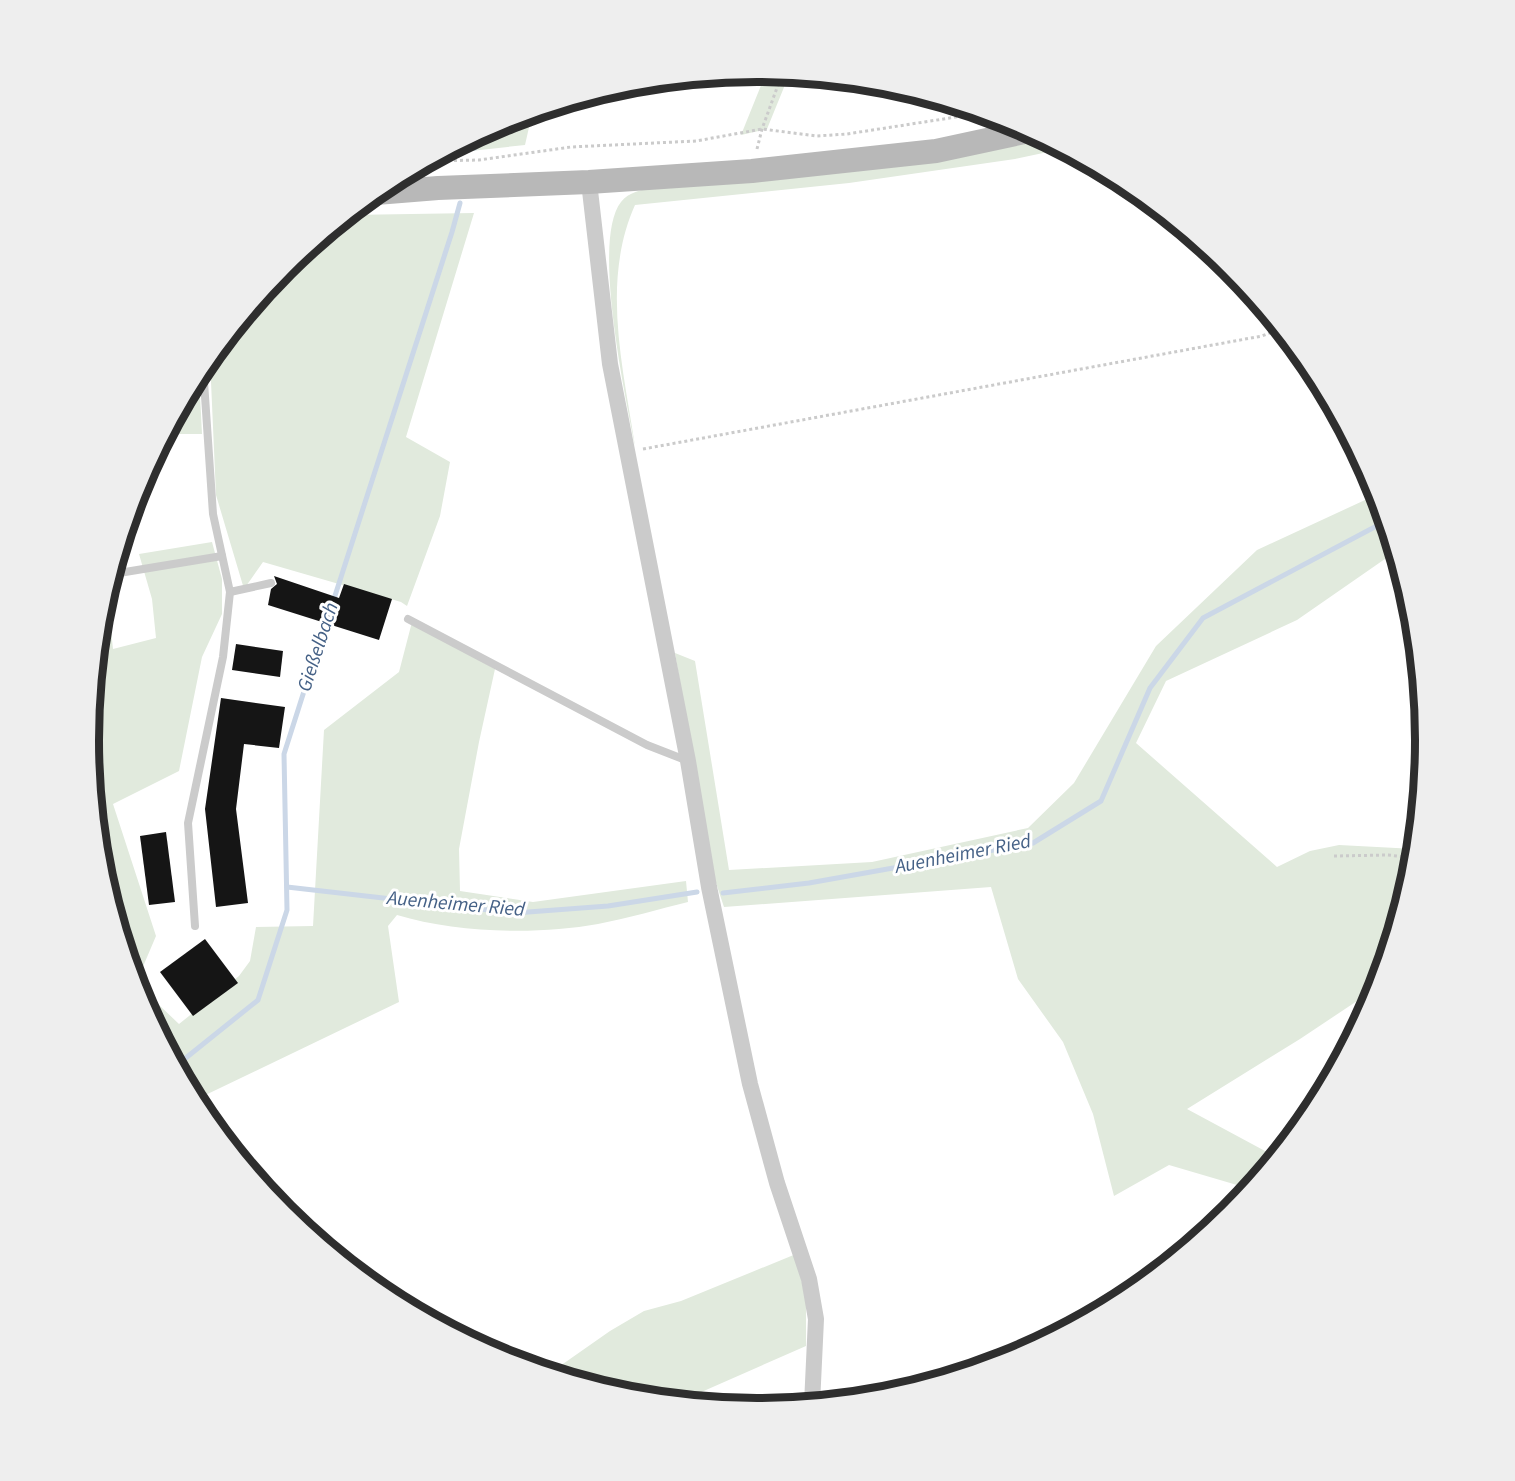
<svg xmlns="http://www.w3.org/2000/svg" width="1515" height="1481" font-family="'Source Sans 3',sans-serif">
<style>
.green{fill:#e1eadd}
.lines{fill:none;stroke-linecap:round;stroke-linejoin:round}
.stream{stroke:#cbd7e7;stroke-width:5}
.building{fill:#151515}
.path{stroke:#cbcbcb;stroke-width:3;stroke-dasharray:3 3;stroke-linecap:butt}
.lane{stroke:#cbcbcb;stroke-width:8}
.street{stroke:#cbcbcb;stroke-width:16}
.secondary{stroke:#b8b8b8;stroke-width:24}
.labels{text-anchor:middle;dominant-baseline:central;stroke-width:6;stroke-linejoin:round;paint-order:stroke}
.water-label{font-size:20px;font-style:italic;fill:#456186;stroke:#fff}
.rim{fill:none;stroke:#2e2e2e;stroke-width:8}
</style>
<rect width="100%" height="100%" fill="#fff"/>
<!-- green -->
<g class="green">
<path d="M766 73 789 75 767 129 741 135Z"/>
<path d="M532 114 525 145 443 154 502 123Z"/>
<path d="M1043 139 1062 149 1015 159 849 183 635 205C601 281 623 367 635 446 626 398 591 240 621 202 629 192 641 190 653 187L996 149Z"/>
<path d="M474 213 406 437 450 462 440 516 407 606 401 602 263 562 244 589 216 495 210 359 285 268 349 215Z"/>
<path d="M199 375 202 434H167Z"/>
<path d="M1378 494 1395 552 1297 620 1166 681 1136 743 1277 867 1310 851 1339 845 1415 849 1413 871 1378 987 1300 1039 1187 1109 1276 1157 1248 1191 1237 1185 1169 1165 1114 1196 1093 1114 1063 1042 1018 979 991 887 724 907 713 874 675 653 695 661 729 870 872 862 1028 828 1074 783 1156 646 1257 550Z"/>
<path d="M212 542 222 579V614L202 657 179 771 113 804 156 936 136 983 179 1024 239 976 250 961 256 927 313 926 324 730 399 672 412 622 495 669 479 742 459 849 460 891 533 902 686 881 688 902C659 909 629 918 598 924 537 935 457 933 397 915L388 926 399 1002 195 1100 140 996 102 871 89 740 102 610 107 592 113 649 156 638 152 599 139 554Z"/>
<path d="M796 1254 806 1302V1346L681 1401 627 1396 550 1373 610 1331 644 1311 681 1301Z"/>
</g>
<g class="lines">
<!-- stream -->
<g class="stream">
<path d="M475 148 478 135"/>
<path d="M333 602 452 232 460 203"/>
<path d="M287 887 515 913 608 906 697 892"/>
<path d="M723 893 809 883 1033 843 1101 801 1150 688 1203 618 1386 521"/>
<path d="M177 1065 258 1000 287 910 284 754 328 616"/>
</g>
</g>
<!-- building -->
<g class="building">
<path d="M274 576 339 598 344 584 392 599 379 640 268 605 271 589 277 584Z"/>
<path d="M236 644 283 651 280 677 232 670Z"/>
<path d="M221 698 285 707 279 748 244 744 236 809 248 903 216 907 205 809Z"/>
<path d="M166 832 175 902 149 905 140 836Z"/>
<path d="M205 939 238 983 193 1016 160 972Z"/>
</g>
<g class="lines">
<!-- path -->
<g class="path">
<path d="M757 149 762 129 782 74"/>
<path d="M430 161 479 160 571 147 696 141 762 129 817 136 847 134 982 113"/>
<path d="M643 449 1262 336 1280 329"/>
<path d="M1334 856 1388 855 1414 858"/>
</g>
<!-- lane -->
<g class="lane">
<path d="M203 367 213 514 230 592 271 583"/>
<path d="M113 574 222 556"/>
<path d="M408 619 647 745 688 761"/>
<path d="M195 926 188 823 223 657 230 592"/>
</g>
<!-- street -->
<path class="street" d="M589 182 610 364 688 761 709 887 750 1084 777 1183 809 1279 816 1319 812 1404"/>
<!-- secondary -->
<path class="secondary" d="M376 193 438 188 589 182 752 171 936 151 1029 131"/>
</g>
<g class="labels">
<!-- water labels -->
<g class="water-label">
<text transform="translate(318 647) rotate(-72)">Gießelbach</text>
<text transform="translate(963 854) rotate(-11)">Auenheimer Ried</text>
<text transform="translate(456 904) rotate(5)">Auenheimer Ried</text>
</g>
</g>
<!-- crop -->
<path d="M0 0H1515V1481H0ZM99 740a658 658 0 1 1 1316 0a658 658 0 1 1-1316 0Z" fill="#eee" fill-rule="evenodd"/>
<path class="rim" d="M99 740a658 658 0 1 1 1316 0a658 658 0 1 1-1316 0Z"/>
</svg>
